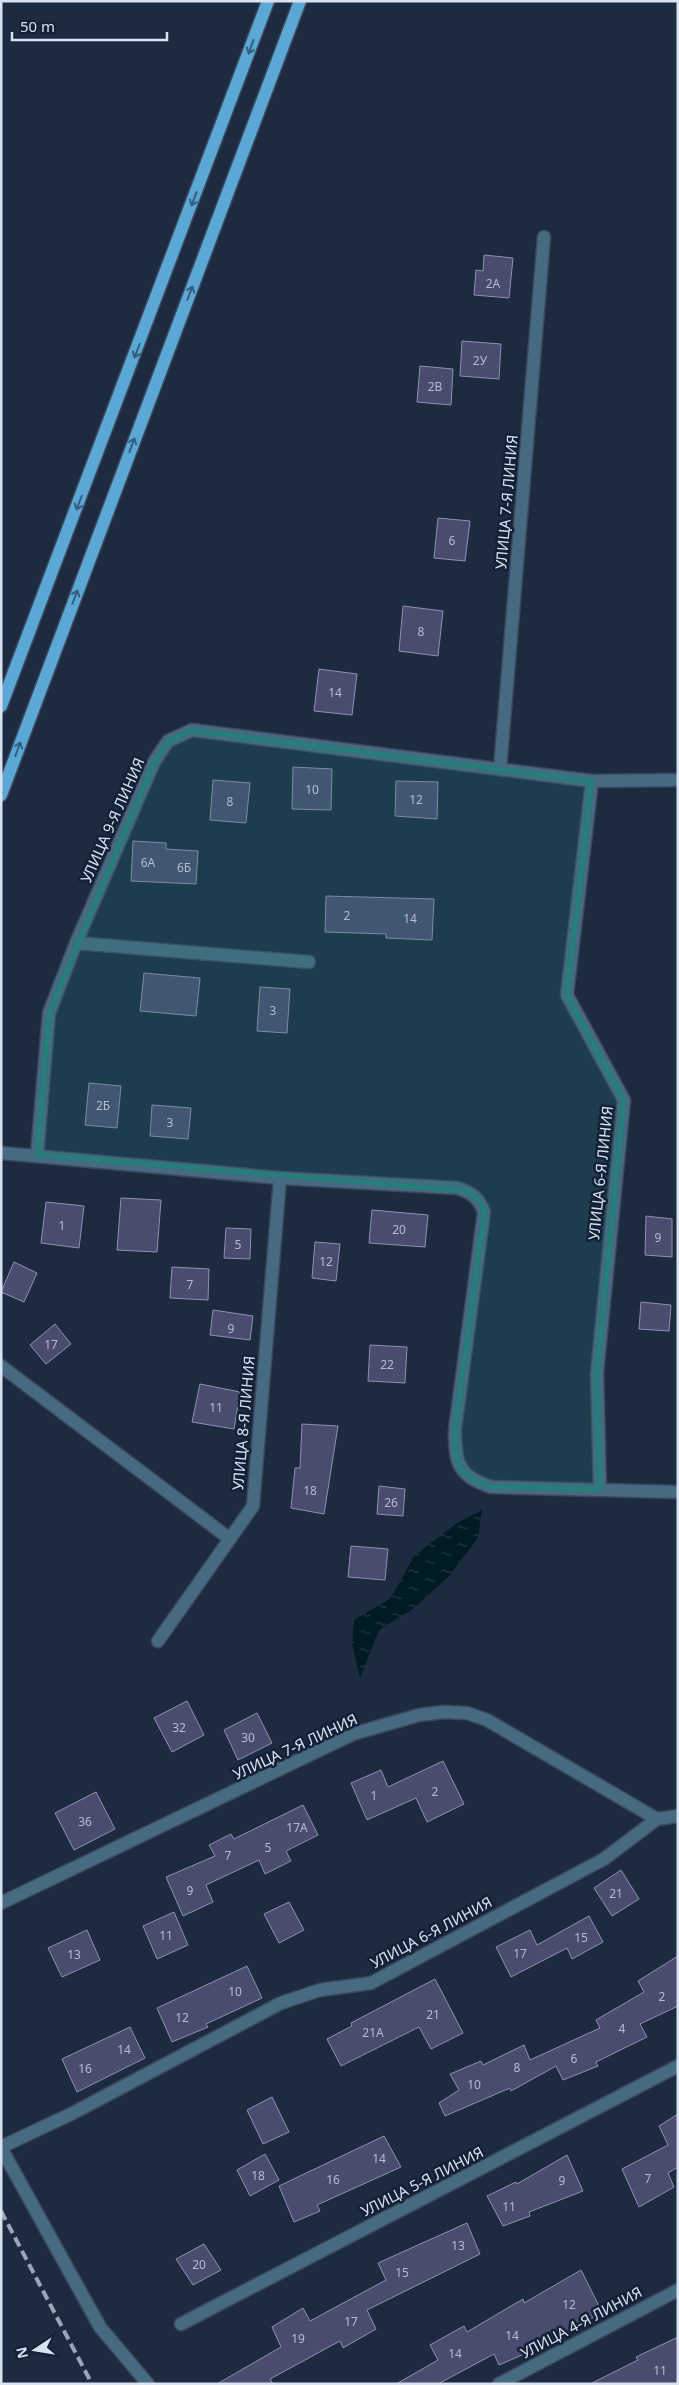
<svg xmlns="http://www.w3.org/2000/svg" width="679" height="2385" font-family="'Noto Sans',sans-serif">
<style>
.water{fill:url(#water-ripples)}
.building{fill:#494b6f;stroke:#8f91b0}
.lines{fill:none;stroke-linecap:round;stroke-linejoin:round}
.street-casing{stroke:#3b485d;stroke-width:15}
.primary-casing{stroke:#3b485d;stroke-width:15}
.street{stroke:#466a80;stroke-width:12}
.primary{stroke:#5ba8d6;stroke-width:12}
.rail{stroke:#9ba6b7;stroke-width:4;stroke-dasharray:10 5;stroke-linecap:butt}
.oneway{stroke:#335e7e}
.marked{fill:#23817b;fill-opacity:0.2;stroke:#23817b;stroke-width:4;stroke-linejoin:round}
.labels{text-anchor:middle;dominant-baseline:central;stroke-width:5;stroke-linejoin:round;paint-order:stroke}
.number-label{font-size:12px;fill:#b4bcd0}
.street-label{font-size:15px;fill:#d8e2f0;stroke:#132136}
</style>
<defs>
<pattern id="water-ripples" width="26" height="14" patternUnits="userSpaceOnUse" patternTransform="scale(1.25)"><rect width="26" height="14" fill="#001b21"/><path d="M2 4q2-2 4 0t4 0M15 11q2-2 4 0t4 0" fill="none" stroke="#243c42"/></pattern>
</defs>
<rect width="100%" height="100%" fill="#1d2b41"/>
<!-- water -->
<path class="water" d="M482 1510 478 1538 449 1576 413 1609 379 1630 360 1678 352 1644 354 1620 391 1598 414 1556 457 1523Z"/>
<!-- building -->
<g class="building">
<path d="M484 255 513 258 509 298 474 295 476 270 483 271Z"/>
<path d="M462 341 501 344 499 379 460 376Z"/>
<path d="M420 366 453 369 451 405 417 402Z"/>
<path d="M438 518 470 521 465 561 434 558Z"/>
<path d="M403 606 443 611 438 656 399 651Z"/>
<path d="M319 669 357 674 352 715 314 711Z"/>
<path d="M293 767 332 769 331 810 292 809Z"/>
<path d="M213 780 250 783 246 823 210 820Z"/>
<path d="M396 781 438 782 437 819 395 816Z"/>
<path d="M133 841 166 843V849L198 851 196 884 131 881Z"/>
<path d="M326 896 434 899 432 940 386 938V934L325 932Z"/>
<path d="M144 973 200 978 196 1016 140 1011Z"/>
<path d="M260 987 290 989 287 1033 257 1031Z"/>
<path d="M89 1083 121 1086 117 1128 85 1125Z"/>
<path d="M152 1105 191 1108 188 1139 150 1136Z"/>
<path d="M121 1198 161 1200 157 1252 117 1250Z"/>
<path d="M46 1202 84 1206 79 1248 41 1243Z"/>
<path d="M372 1210 428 1215 425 1247 369 1243Z"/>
<path d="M646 1216 672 1219V1257L645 1255Z"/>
<path d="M226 1228 251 1229 250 1259 224 1258Z"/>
<path d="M315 1242 340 1244 336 1281 312 1278Z"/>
<path d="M14 1262 37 1273 24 1302 1 1292Z"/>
<path d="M172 1267 209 1269 208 1300 170 1298Z"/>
<path d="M641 1302 671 1305 669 1331 639 1329Z"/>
<path d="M213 1310 253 1316 250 1340 210 1335Z"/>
<path d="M55 1324 71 1344 46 1364 30 1345Z"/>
<path d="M370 1345 407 1347 405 1383 368 1381Z"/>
<path d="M200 1384 240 1392 234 1429 192 1422Z"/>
<path d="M302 1424 338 1426 324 1514 291 1508 295 1468H300Z"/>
<path d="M379 1486 405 1489 403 1516 377 1514Z"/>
<path d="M351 1546 388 1549 385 1580 348 1577Z"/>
<path d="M187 1701 204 1735 172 1752 154 1718Z"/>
<path d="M257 1713 272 1743 238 1760 224 1730Z"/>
<path d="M443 1761 464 1804 427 1822 416 1798 367 1820 351 1783 381 1770 388 1787Z"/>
<path d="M96 1792 115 1829 74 1850 55 1813Z"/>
<path d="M303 1805 318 1835 286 1851 291 1861 265 1874 259 1860 206 1885 213 1902 183 1916 166 1877 215 1856 209 1845 231 1834 234 1839Z"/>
<path d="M621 1870 639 1899 612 1916 594 1888Z"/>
<path d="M289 1902 304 1930 279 1943 264 1914Z"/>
<path d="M174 1912 188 1945 157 1959 143 1926Z"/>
<path d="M589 1916 603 1942 572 1959 567 1948 511 1977 496 1947 530 1930 537 1945Z"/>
<path d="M87 1930 100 1960 62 1977 48 1948Z"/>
<path d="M678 1956V2006L640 2024 647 2037 596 2062 598 2066 563 2080 556 2066 511 2091 510 2088 445 2116 439 2103 459 2090 450 2074 481 2061 483 2065 524 2045 530 2060 600 2028 596 2020 644 1992 638 1981Z"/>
<path d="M247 1966 262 1998 206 2024 208 2027 172 2042 157 2008Z"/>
<path d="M435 1979 463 2033 431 2049 419 2027 341 2066 327 2039 352 2026 351 2023Z"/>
<path d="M130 2027 145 2058 77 2092 62 2059Z"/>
<path d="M272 2097 289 2132 263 2144 247 2110Z"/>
<path d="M678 2114V2167L668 2173 674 2187 639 2207 622 2169 668 2145 659 2126Z"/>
<path d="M384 2136 401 2167 317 2205 320 2211 294 2222 279 2186Z"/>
<path d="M265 2154 279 2180 250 2196 237 2170Z"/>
<path d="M567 2155 583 2191 529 2212 530 2216 503 2226 487 2196 516 2182 517 2184Z"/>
<path d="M467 2223 480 2254 367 2310 376 2329 343 2348 340 2341 270 2379 273 2384H217L281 2347 272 2327 303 2308 310 2321 386 2280 378 2263Z"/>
<path d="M204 2244 221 2270 193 2285 176 2259Z"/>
<path d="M581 2270 602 2312 552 2342 499 2365 494 2354 438 2384H396L438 2360 430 2345 464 2326 467 2332 523 2299 524 2303Z"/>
<path d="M678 2337V2384H590L638 2360 636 2357Z"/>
</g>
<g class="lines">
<defs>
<g id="street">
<path d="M500 769 544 237"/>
<path d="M76 943 309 962"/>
<path d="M1 1153 280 1178 457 1188C471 1192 479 1198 484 1212L455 1429C455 1462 457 1476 491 1487L678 1492"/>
<path d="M37 1155 49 1013 76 943 154 762 168 741 192 730 592 781"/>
<path d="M1 1366 230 1539"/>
<path d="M600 1489 597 1373 624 1100 567 995 592 781 678 780"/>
<path d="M158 1641 253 1506 280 1178"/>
<path d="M1 1903 353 1734 419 1715 444 1712 467 1713 487 1720 657 1819"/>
<path d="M1 2147 73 2113 281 2003 320 1990 371 1983 604 1859 657 1819 678 1816"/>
<path d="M1 2148 100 2327 148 2384"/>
<path d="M181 2324 678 2066"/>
<path d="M499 2384 678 2290"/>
</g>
<g id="primary">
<path d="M1 706 268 1"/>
<path d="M1 795 300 1"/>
</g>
</defs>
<!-- street casing -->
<use href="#street" class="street-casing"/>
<!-- primary casing -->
<use href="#primary" class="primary-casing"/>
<!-- street -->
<use href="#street" class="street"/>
<!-- primary -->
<use href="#primary" class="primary"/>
<!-- rail -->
<path class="rail" d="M1 2211 92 2384"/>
</g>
<!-- one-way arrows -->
<defs><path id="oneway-shaft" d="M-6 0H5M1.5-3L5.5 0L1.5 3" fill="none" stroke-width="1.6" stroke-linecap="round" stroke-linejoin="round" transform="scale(1.25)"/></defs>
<g class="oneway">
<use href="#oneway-shaft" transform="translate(251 47) rotate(110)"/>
<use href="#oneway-shaft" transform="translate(194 199) rotate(110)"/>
<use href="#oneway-shaft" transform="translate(190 293) rotate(-69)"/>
<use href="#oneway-shaft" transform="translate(137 351) rotate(111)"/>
<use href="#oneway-shaft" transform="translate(132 445) rotate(-69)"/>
<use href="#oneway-shaft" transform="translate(79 503) rotate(111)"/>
<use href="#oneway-shaft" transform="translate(75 597) rotate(-69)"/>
<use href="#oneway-shaft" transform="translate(18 749) rotate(-69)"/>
</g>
<!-- marked area -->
<path class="marked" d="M192 730 592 781 567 995 624 1100 597 1373 600 1489 491 1487 475 1481 460 1469 455 1452V1429L484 1212 481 1203 466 1191 37 1155 49 1013 154 762 168 741Z"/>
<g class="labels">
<!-- number labels -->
<g class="number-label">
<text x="493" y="283">2А</text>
<text x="480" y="360">2У</text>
<text x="435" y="386">2В</text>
<text x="452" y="540">6</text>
<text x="421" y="631">8</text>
<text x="335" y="692">14</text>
<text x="312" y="789">10</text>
<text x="416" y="799">12</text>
<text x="230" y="801">8</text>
<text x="148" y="862">6А</text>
<text x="184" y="867">6Б</text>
<text x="347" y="915">2</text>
<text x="410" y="918">14</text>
<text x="273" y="1010">3</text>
<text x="103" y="1105">2Б</text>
<text x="170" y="1122">3</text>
<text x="62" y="1225">1</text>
<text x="399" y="1229">20</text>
<text x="658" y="1237">9</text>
<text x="238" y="1244">5</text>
<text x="326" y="1261">12</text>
<text x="190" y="1284">7</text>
<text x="231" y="1328">9</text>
<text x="51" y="1344">17</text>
<text x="387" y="1364">22</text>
<text x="216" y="1407">11</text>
<text x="310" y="1490">18</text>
<text x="391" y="1502">26</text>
<text x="179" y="1727">32</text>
<text x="248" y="1737">30</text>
<text x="435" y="1791">2</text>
<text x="374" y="1795">1</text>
<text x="85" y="1821">36</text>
<text x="297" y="1827">17А</text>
<text x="268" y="1847">5</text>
<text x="228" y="1855">7</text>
<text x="190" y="1890">9</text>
<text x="616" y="1893">21</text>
<text x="166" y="1935">11</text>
<text x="581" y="1937">15</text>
<text x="520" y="1953">17</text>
<text x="74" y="1954">13</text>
<text x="235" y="1991">10</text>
<text x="662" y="1996">2</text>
<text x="433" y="2014">21</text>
<text x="182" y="2017">12</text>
<text x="622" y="2028">4</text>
<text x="373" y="2032">21А</text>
<text x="124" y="2049">14</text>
<text x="574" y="2058">6</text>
<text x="517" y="2067">8</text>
<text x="85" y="2068">16</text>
<text x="474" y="2084">10</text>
<text x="379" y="2158">14</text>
<text x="258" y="2175">18</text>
<text x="648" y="2178">7</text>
<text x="333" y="2179">16</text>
<text x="562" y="2180">9</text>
<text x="509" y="2206">11</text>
<text x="458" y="2245">13</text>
<text x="199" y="2264">20</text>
<text x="402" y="2272">15</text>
<text x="569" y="2304">12</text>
<text x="351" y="2321">17</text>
<text x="512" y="2335">14</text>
<text x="298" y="2338">19</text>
<text x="455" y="2353">14</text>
<text x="660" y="2370">11</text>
</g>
<!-- street labels -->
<g class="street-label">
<text transform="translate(506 502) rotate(-85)">УЛИЦА 7-Я ЛИНИЯ</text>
<text transform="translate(112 820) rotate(-66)">УЛИЦА 9-Я ЛИНИЯ</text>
<text transform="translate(600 1173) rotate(-84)">УЛИЦА 6-Я ЛИНИЯ</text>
<text transform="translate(243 1423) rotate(-85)">УЛИЦА 8-Я ЛИНИЯ</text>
<text transform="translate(295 1746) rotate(-25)">УЛИЦА 7-Я ЛИНИЯ</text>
<text transform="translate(431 1932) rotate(-28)">УЛИЦА 6-Я ЛИНИЯ</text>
<text transform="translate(422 2181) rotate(-27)">УЛИЦА 5-Я ЛИНИЯ</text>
<text transform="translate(581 2322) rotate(-28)">УЛИЦА 4-Я ЛИНИЯ</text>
</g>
</g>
<!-- border -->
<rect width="679" height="2385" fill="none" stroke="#d8e2f0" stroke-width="5"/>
<!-- north arrow -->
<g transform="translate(35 2350) rotate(258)" stroke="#132136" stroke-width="4" paint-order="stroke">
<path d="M0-4L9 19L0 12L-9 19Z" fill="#d8e2f0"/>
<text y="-8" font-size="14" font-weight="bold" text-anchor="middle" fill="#d8e2f0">N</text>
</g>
<!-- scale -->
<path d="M12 32v8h155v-8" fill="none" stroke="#d8e2f0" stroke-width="2.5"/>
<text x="20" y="32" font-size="15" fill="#d8e2f0" stroke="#132136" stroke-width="4" paint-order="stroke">50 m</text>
</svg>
